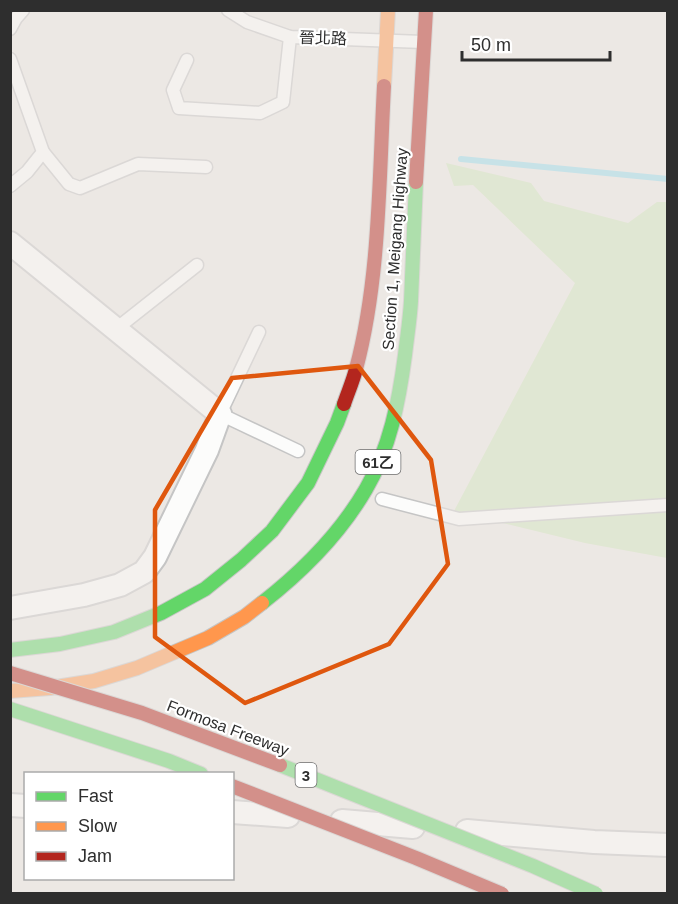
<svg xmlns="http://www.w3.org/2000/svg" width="678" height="904" font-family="Helvetica,'Noto Sans TC',sans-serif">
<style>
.green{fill:#d1e6be}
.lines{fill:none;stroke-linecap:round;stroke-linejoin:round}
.stream{stroke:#99dcec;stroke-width:6}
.lane-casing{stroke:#c5c5c5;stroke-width:15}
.street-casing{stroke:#c5c5c5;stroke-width:26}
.fast-casing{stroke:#c6c5c4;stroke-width:16}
.slow-casing{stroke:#c6c5c4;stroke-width:16}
.jam-casing{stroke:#c6c5c4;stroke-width:16}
.lane{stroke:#fcfcfb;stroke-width:12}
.street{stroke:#fcfcfb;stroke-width:22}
.fast{stroke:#63d668;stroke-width:14}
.slow{stroke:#ff974d;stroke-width:14}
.jam{stroke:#b3261e;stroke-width:14}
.fast-bridge-casing{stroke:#c6c5c4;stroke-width:16;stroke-linecap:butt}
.jam-bridge-casing{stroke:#c6c5c4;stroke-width:16;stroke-linecap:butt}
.fast-bridge{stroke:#63d668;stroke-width:14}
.jam-bridge{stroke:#b3261e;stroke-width:14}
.marked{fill:none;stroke:#df570e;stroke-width:4.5;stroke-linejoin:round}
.labels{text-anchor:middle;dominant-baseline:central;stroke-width:4.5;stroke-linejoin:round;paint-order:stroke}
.shield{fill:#fff;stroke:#6d6d6d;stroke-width:1.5}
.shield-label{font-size:15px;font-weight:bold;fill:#2e2e2e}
.street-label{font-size:16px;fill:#2e2e2e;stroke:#fff}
</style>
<rect width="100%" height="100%" fill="#ece8e4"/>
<!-- green -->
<path class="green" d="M446 163 531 183 544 201 628 223 657 202H667V558L585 543 454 511 575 283 473 185 454 186Z"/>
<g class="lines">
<!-- stream -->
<path class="stream" d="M461 159 668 179"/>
<defs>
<g id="lane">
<path d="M228 10 247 22 290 37 423 42"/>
<path d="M10 29 16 18 23 10"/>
<path d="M10 59 43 152 27 172 10 186"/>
<path d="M187 60 173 90 179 108 260 113 283 102 290 37"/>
<path d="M43 152 69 184 80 188 138 164 206 167"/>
<path d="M116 329 197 265"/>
<path d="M259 332 220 414 298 451"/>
<path d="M382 499 459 519 668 505"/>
</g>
<g id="street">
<path d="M10 243 220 414 207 450 155 557 144 572 120 585 84 595 10 608"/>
<path d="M10 805 26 806"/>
<path d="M232 812 288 816"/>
<path d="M342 821 413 827"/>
<path d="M467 831 594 842 668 845"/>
</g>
<g id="fast">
<path d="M262 603C303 571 340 534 366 489 390 448 399 401 405 355 407 337 410 319 411 301 413 261 414 222 416 182"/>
<path d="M10 650 60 644 114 632 161 613 205 589 241 560 272 531 308 483 337 423 344 404"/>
<path d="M10 709 169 761 201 774"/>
</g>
<g id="slow">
<path d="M384 86 388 10"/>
<path d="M10 691 50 688 94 681 137 668 208 638 244 617 262 603"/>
</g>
<g id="jam">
<path d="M416 182 426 10"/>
<path d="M344 404C348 392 353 381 356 369 380 279 379 179 384 86"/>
</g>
</defs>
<!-- lane casing -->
<use href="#lane" class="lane-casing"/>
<!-- street casing -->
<use href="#street" class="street-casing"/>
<!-- fast casing -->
<use href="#fast" class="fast-casing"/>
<!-- slow casing -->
<use href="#slow" class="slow-casing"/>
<!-- jam casing -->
<use href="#jam" class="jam-casing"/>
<!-- lane -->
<use href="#lane" class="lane"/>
<!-- street -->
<use href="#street" class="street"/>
<!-- fast -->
<use href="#fast" class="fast"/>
<!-- slow -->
<use href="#slow" class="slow"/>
<!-- jam -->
<use href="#jam" class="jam"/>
<defs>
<path id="fast-bridge" d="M280 765 533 866 596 894"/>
<g id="jam-bridge">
<path d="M10 673 142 713 280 765"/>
<path d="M232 786 416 858 502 894"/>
</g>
</defs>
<!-- fast-bridge casing -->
<use href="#fast-bridge" class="fast-bridge-casing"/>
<!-- jam-bridge casing -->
<use href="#jam-bridge" class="jam-bridge-casing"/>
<!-- fast-bridge -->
<use href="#fast-bridge" class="fast-bridge"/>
<!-- jam-bridge -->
<use href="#jam-bridge" class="jam-bridge"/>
</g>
<!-- marked area -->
<path d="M0 0H678V904H0ZM358 366 431 460 448 564 389 644 245 703 155 637V510L232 378Z" fill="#ece8e4" fill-opacity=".55" fill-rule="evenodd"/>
<path class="marked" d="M358 366 431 460 448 564 389 644 245 703 155 637V510L232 378Z"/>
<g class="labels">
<!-- shield labels -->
<g class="shield">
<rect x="355.5" y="450" width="45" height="24" rx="4.5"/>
<rect x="295.5" y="763" width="21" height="24" rx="4.5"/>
</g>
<g class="shield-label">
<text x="378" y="462">61乙</text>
<text x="306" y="775">3</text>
</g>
<!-- street labels -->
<g class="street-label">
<text transform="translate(323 38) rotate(2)">晉北路</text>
<text transform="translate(395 249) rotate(-86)">Section 1, Meigang Highway</text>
<text transform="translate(228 728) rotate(21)">Formosa Freeway</text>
</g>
</g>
<!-- border -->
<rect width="678" height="904" fill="none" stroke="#2e2e2e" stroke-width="24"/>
<!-- legend -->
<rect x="24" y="772" width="210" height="108" fill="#ffffff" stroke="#ababab" stroke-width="1.5"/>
<rect x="36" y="792" width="30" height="9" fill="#63d668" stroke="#ababab" stroke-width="1.5"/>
<text x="78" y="802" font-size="18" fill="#2e2e2e">Fast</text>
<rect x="36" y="822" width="30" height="9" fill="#ff974d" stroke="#ababab" stroke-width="1.5"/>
<text x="78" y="832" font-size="18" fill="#2e2e2e">Slow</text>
<rect x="36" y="852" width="30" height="9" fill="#b3261e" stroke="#ababab" stroke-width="1.5"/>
<text x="78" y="862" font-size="18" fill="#2e2e2e">Jam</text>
<!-- scale -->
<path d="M462 51v9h148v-9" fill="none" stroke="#2e2e2e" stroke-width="3"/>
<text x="471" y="51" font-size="18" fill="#2e2e2e" stroke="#ffffff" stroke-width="4.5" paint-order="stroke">50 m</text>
</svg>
